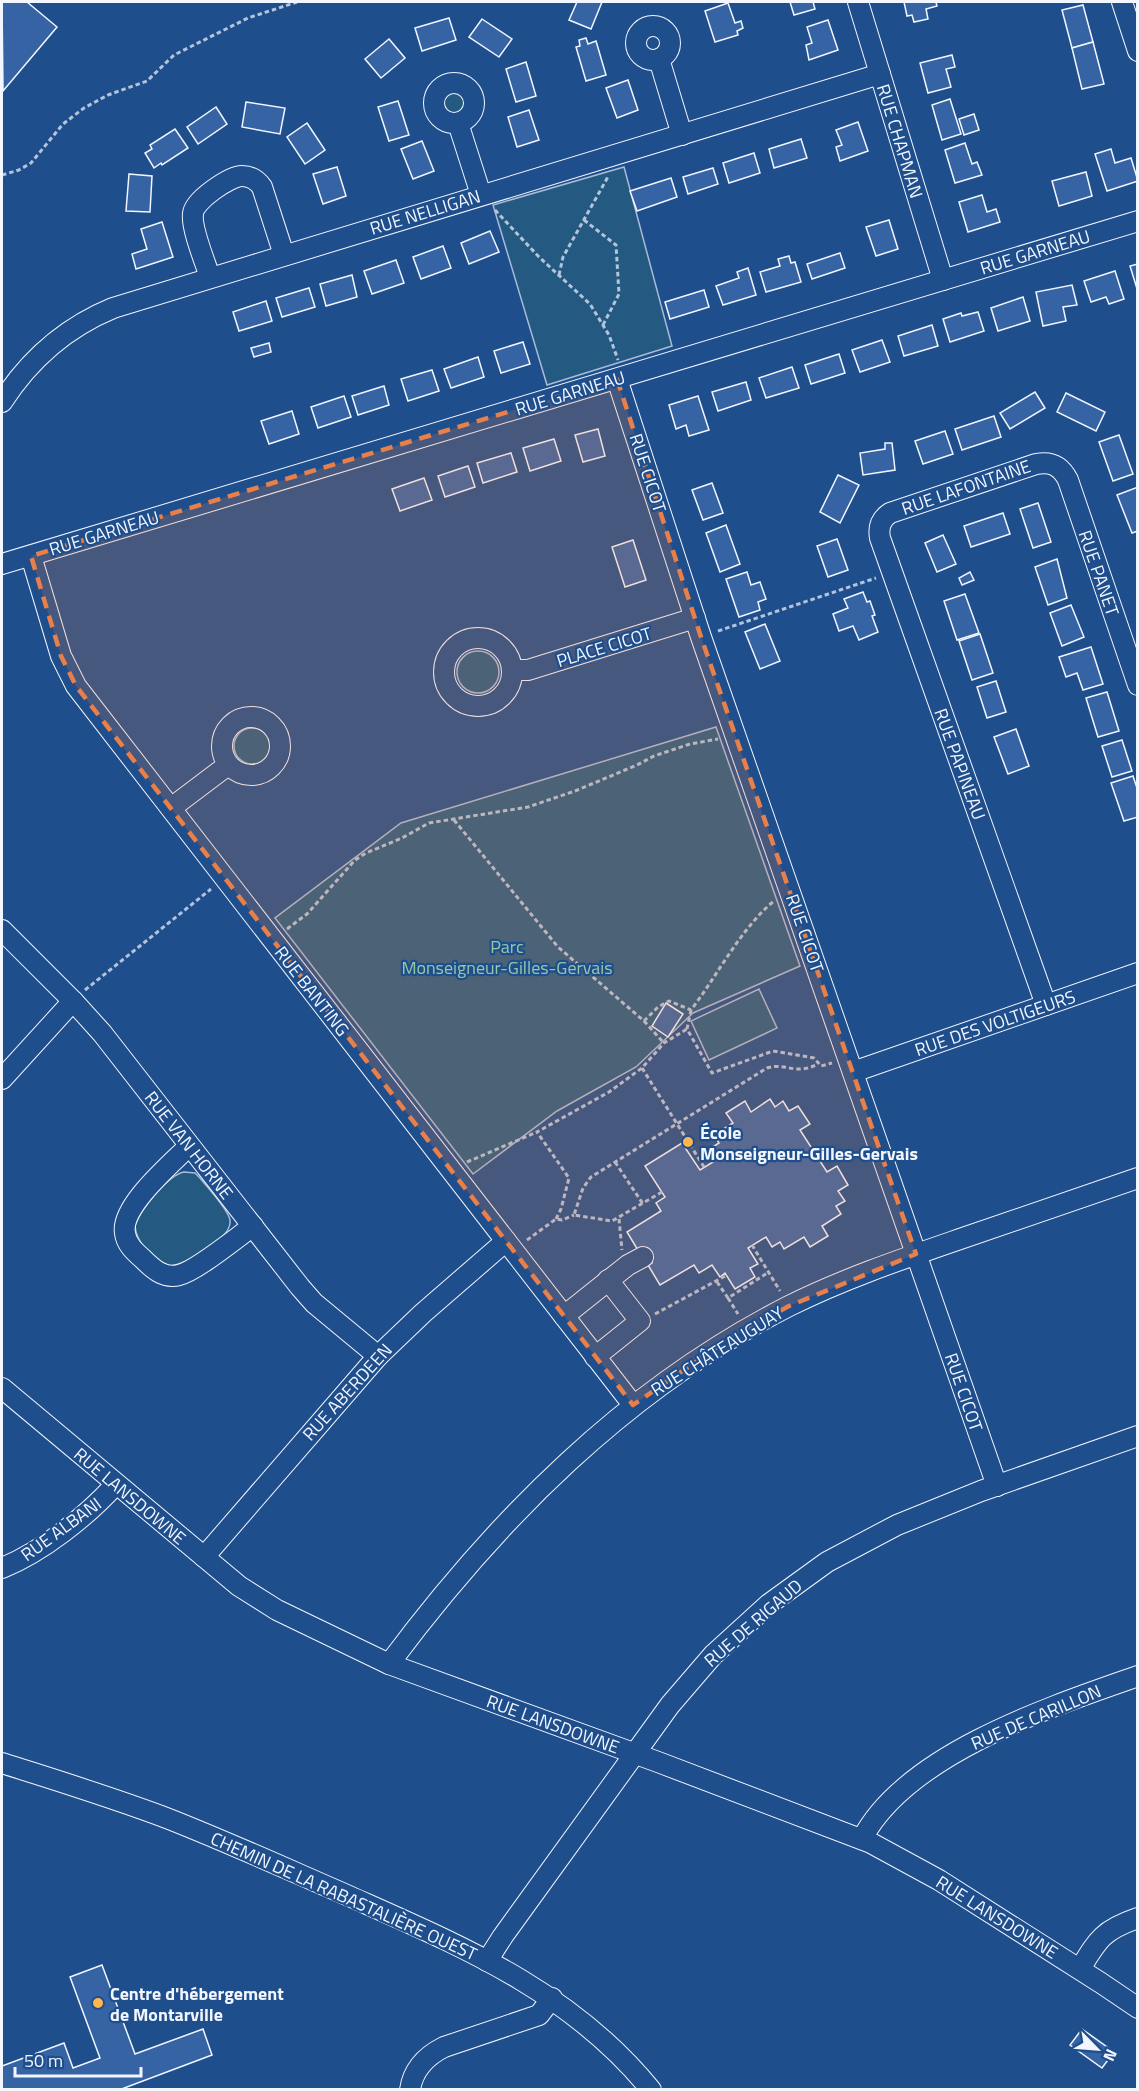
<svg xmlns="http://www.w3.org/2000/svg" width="1139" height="2091" font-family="'Titillium Web',sans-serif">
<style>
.green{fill:#245a82;stroke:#a8bbd7;stroke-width:1.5}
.building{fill:#3563a3;stroke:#f2f6ff;stroke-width:1.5}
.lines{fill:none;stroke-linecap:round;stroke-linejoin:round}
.minor-casing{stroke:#f2f6ff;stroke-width:22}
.path{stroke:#b3c4dc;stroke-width:3;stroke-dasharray:4.5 3;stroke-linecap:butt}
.minor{stroke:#1f4e8c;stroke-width:20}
.marked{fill:#ea8049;fill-opacity:0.2;stroke:#ea8049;stroke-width:4.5;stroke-dasharray:12 8;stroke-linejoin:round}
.poi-dot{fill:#ffb74d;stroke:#1f4e8c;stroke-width:2}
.labels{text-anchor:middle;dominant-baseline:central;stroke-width:4.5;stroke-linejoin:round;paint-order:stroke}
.street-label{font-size:18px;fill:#f2f6ff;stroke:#1f4e8c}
.park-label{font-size:18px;fill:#97c8a6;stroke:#1f4e8c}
.poi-label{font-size:18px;font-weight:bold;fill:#f2f6ff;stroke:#1f4e8c;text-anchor:start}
</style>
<rect width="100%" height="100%" fill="#1f4e8c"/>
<!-- green -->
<g class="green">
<circle cx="454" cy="102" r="14"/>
<path d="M624 167 672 346 547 385 493 205Z"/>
<circle cx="478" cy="672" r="21"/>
<path d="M716 727 800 966 693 1013 636 1067 557 1111 473 1174 275 918 401 823Z"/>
<circle cx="252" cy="746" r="18"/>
<path d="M759 989 777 1028 709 1060 691 1021Z"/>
<path d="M184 1172 195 1173 200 1178C207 1187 228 1209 230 1220 233 1238 185 1265 170 1266 154 1262 136 1242 135 1226 140 1210 168 1175 184 1172Z"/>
</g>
<!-- building -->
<g class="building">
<path d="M2 2H27L57 27 3 91Z"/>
<path d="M577 2H602L591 29 569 20Z"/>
<path d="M790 2H813L815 9 794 15Z"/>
<path d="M904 2H936L937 6 926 9 928 19 914 22 912 15 907 16Z"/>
<path d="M728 3 735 23 741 21 743 28 737 31 738 35 715 42 705 11Z"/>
<path d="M1083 5 1093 42 1072 48 1062 10Z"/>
<path d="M449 18 456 40 422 51 415 28Z"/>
<path d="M482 19 512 39 499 57 469 37Z"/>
<path d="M828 20 838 50 809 60 806 45 812 43 807 27Z"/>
<path d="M586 38 588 44 596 41 606 75 586 81 576 47 580 46 579 40Z"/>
<path d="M389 39 405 58 381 78 365 59Z"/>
<path d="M1093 42 1104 84 1082 89 1072 48Z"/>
<path d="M952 55 955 67 946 69 951 87 928 93 920 63Z"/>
<path d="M526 62 536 96 516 102 506 69Z"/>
<path d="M628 80 638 110 617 118 606 88Z"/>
<path d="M950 99 961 134 942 140 932 105Z"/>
<path d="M398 101 409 135 389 141 378 107Z"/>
<path d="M246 102 285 108 280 134 242 127Z"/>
<path d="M216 107 227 124 198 144 187 127Z"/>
<path d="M529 110 539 140 517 147 508 117Z"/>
<path d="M974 114 979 130 964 135 959 119Z"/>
<path d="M858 122 868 151 840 161 836 147 842 145 836 130Z"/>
<path d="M307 123 325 150 305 164 287 137Z"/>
<path d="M175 129 188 148 162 165 161 163 154 168 145 153 152 149 150 145Z"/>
<path d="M801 139 807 158 774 168 769 149Z"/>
<path d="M422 141 434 171 413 179 401 149Z"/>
<path d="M965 143 972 164 977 162 982 175 955 183 945 150Z"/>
<path d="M1111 149 1115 163 1131 158 1138 181 1107 191 1095 154Z"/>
<path d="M754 153 760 173 729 183 723 163Z"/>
<path d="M337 167 346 196 323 204 313 174Z"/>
<path d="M713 168 718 184 688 194 683 177Z"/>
<path d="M1086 172 1092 196 1059 206 1052 181Z"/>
<path d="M129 174 152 176 150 212 126 211Z"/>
<path d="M671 178 677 197 637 211 630 191Z"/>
<path d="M982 195 987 212 996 209 1000 222 968 232 959 202Z"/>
<path d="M889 220 898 249 876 256 866 227Z"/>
<path d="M162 222 173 257 136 269 132 254 147 249 141 229Z"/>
<path d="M490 231 499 252 469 264 461 243Z"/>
<path d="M443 246 451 268 421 279 413 257Z"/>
<path d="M840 253 845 268 812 279 807 264Z"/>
<path d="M789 256 791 263 795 262 801 282 766 292 760 272 780 266 778 259Z"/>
<path d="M396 260 404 283 372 294 364 271Z"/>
<path d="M1138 264V292L1130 266Z"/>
<path d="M748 268 756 295 723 305 716 286 739 278 737 272Z"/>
<path d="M1115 271 1124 299 1109 304 1106 297 1091 302 1084 281Z"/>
<path d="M352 275 357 297 326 306 320 284Z"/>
<path d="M1072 285 1077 305 1063 307 1066 321 1043 326 1036 292Z"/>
<path d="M309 288 315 307 282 317 276 298Z"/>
<path d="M704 290 709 307 670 319 665 302Z"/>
<path d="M1023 297 1030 321 998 331 991 308Z"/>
<path d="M266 301 272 321 239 331 233 312Z"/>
<path d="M978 312 984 331 950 342 943 319 961 313 962 316Z"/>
<path d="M932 325 938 346 904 356 898 336Z"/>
<path d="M882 340 890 362 860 372 852 350Z"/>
<path d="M523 342 530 364 501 373 494 351Z"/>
<path d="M269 343 271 352 254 357 251 348Z"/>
<path d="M839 354 845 373 811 384 805 365Z"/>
<path d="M478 357 484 377 451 388 444 369Z"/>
<path d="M792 367 799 388 766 398 759 378Z"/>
<path d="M432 370 439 391 408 401 401 379Z"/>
<path d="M746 382 751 400 718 411 712 392Z"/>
<path d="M384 386 389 405 358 415 352 396Z"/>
<path d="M1035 392 1045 408 1010 429 1000 413Z"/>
<path d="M1066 393 1105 412 1096 431 1057 412Z"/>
<path d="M344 396 351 417 318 428 311 407Z"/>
<path d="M698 396 709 430 689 436 686 425 676 429 669 405Z"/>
<path d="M292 411 299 434 269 444 261 421Z"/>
<path d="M994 416 1001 437 962 450 955 429Z"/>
<path d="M598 429 605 456 583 462 575 435Z"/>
<path d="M945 431 953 454 923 464 915 441Z"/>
<path d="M1119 435 1133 474 1113 481 1099 442Z"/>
<path d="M554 439 561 461 530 471 523 448Z"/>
<path d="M885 443H892L895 470 863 475 860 453 885 449Z"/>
<path d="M511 453 517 472 483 483 477 463Z"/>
<path d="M468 466 475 487 445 497 438 476Z"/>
<path d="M838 475 859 485 840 523 820 512Z"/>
<path d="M424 478 432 500 400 511 392 489Z"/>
<path d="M712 483 723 513 703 520 692 490Z"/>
<path d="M1138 487V531L1132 533 1117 495Z"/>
<path d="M1038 503 1051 542 1033 548 1020 509Z"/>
<path d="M1003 513 1010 534 971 547 964 526Z"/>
<path d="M726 525 740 564 720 572 706 533Z"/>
<path d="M943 535 956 564 937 572 925 543Z"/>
<path d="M837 539 848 570 828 577 817 546Z"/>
<path d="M633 540 646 580 625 587 612 547Z"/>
<path d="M1057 559 1067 598 1048 605 1035 567Z"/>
<path d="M747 572 751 585 760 582 766 599 758 602 760 610 739 617 726 579Z"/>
<path d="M970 572 974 580 962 585 959 578Z"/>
<path d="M863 592 867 602 870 601 875 615 872 616 878 632 859 640 853 626 839 631 833 614 848 608 844 599Z"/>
<path d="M965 594 979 633 957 640 944 601Z"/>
<path d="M1071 605 1084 637 1062 646 1050 613Z"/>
<path d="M765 624 780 661 760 669 745 632Z"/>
<path d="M980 634 993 673 972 680 959 641Z"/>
<path d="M1091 647 1103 684 1083 690 1077 673 1066 677 1059 657Z"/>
<path d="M996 681 1006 712 987 718 977 687Z"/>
<path d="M1107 692 1119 731 1098 737 1086 698Z"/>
<path d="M1016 729 1029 766 1008 774 994 737Z"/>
<path d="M1122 740 1132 771 1112 777 1102 746Z"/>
<path d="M1133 776 1138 791V817L1124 821 1111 783Z"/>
<path d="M666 1003 683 1014 668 1037 652 1026Z"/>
<path d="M770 1099 775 1107 783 1101 789 1111 798 1106 810 1124 800 1130 827 1172 837 1166 848 1185 838 1191 845 1201 836 1206 841 1214 822 1226 828 1236 810 1247 804 1237 784 1249 780 1242 772 1247 766 1237 748 1248 758 1264 750 1268 755 1277 735 1289 725 1273 720 1277 712 1265 699 1273 694 1265 660 1285 648 1265 652 1263 644 1249 639 1252 627 1232 661 1211 656 1203 665 1197 645 1166 682 1143 700 1170 718 1159 711 1148 719 1143 714 1135 733 1123 726 1113 745 1101 751 1112Z"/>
<path d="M102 1965 135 2054 203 2029 212 2055 119 2090H2V2066L64 2043 73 2068 100 2058 70 1977Z"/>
<path d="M1082 2029 1114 2052 1102 2068 1070 2045Z"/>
</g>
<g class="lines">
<defs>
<g id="minor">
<path d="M858 2 943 280"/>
<path d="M1122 2 1138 51"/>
<circle cx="653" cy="43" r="17"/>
<path d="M659 59 682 135"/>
<circle cx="454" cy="103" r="20"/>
<path d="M458 123 481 195"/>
<path d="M210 277C205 262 191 228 193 214 193 201 230 176 242 176 251 176 257 180 262 187L284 255"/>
<path d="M617 379 701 637 997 1486"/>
<path d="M2 402C29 360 67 327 113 308L880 74"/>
<path d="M31 556 61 656 76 686 633 1405"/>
<path d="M2 564 1138 221"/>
<circle cx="478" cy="672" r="34"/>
<path d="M512 670H528L695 618"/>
<circle cx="251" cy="746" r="29"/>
<path d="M171 808 228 765"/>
<path d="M2 930 73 1001 102 1033 300 1287 314 1303 378 1356"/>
<path d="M1046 1005 880 538C878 527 881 519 890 513L1036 464C1051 461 1061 466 1068 480L1138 685"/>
<path d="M853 1072 1138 973"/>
<path d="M2 1079 73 1001"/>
<path d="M189 1146C171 1164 120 1207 125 1233 126 1244 135 1252 143 1259 153 1269 164 1279 179 1275 196 1271 236 1238 253 1226"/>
<path d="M564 1316 628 1265 643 1257"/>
<path d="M595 1357 640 1321 608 1280"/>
<path d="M2 1388 239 1586 277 1610 389 1664 658 1762 871 1843 939 1880 1101 1983 1138 2008"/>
<path d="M204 1557 378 1356 423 1313 506 1241"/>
<path d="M2 1568C42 1552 87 1516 116 1484"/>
<path d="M389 1664C497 1519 626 1389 789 1306 843 1279 902 1259 960 1239 1019 1219 1078 1198 1138 1178"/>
<path d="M2 1763C58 1781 114 1798 169 1819 230 1843 289 1870 349 1896 461 1946 571 1991 651 2090"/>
<path d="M862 1839C906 1754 1052 1706 1138 1676"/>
<path d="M487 1961 503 1936 670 1705 713 1655 769 1604 827 1562 897 1525 981 1491 1138 1436"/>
<path d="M1080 1969C1098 1939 1103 1930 1138 1918"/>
<path d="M410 2090C413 2069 426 2056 444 2047L539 2015 552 1998"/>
</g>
</defs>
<!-- minor casing -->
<use href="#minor" class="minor-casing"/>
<!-- path -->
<g class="path">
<path d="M2 175 19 170 31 163 63 124 84 108 108 95 147 81 174 55 248 18 297 2"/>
<path d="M495 210 539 257 590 304 609 335 618 360"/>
<path d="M584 220 616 245 619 294 603 325"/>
<path d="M559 275 563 257 609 175"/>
<path d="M718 631 876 578"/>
<path d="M454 820 558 947 644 1021 658 1007 669 1001 691 1010C717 976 741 928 774 901"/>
<path d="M287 929 307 914 355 860 366 853 402 838 429 823 528 807 575 791 637 765 654 756 690 744 718 739"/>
<path d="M85 990 211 889"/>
<path d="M691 1010 687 1029 712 1073 773 1051 814 1058 821 1066 832 1063"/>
<path d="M644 1021 663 1042"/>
<path d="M642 1068 704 1167"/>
<path d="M467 1162 537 1132"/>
<path d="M615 1162 643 1204"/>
<path d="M662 1192 612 1221 574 1215 583 1188 591 1177 767 1068C787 1062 794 1076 818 1064"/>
<path d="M556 1219 561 1209 569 1178 537 1132 609 1092 642 1068 664 1043 687 1029"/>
<path d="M619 1219 622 1250"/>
<path d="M527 1240 556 1219 562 1220 574 1215"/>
<path d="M752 1245 780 1291"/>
<path d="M717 1282 728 1298 769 1272"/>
<path d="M728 1298 738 1314"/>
<path d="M655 1314 727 1275"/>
</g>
<!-- minor -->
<use href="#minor" class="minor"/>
</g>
<!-- marked area -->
<path class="marked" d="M617 379 701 637 916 1254 789 1306 726 1341 633 1405 76 686 61 656 31 556Z"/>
<!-- markers -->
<g class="poi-dot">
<circle cx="688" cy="1142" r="6"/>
<circle cx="98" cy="2003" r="6"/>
</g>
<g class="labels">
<!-- street labels -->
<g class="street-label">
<text transform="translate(900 141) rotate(73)">RUE CHAPMAN</text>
<text transform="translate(425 212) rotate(-17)">RUE NELLIGAN</text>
<text transform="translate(1035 252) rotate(-17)">RUE GARNEAU</text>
<text transform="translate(570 393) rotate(-17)">RUE GARNEAU</text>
<text transform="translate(648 473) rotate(72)">RUE CICOT</text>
<text transform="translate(966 487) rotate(-19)">RUE LAFONTAINE</text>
<text transform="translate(104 533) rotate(-17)">RUE GARNEAU</text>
<text transform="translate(1099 573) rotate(71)">RUE PANET</text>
<text transform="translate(604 647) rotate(-17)">PLACE CICOT</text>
<text transform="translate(960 764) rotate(70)">RUE PAPINEAU</text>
<text transform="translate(805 933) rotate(71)">RUE CICOT</text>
<text transform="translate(312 991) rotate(52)">RUE BANTING</text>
<text transform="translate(995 1023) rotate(-19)">RUE DES VOLTIGEURS</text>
<text transform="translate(189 1145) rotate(52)">RUE VAN HORNE</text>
<text transform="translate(717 1351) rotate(-32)">RUE CHÂTEAUGUAY</text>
<text transform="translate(347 1392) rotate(-48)">RUE ABERDEEN</text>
<text transform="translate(964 1392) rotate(71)">RUE CICOT</text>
<text transform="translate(130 1496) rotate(40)">RUE LANSDOWNE</text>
<text transform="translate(61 1529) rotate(-36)">RUE ALBANI</text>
<text transform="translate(753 1623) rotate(-41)">RUE DE RIGAUD</text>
<text transform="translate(1036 1717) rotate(-23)">RUE DE CARILLON</text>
<text transform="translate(553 1724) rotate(20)">RUE LANSDOWNE</text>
<text transform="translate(344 1896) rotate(24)">CHEMIN DE LA RABASTALIÈRE OUEST</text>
<text transform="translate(997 1917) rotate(32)">RUE LANSDOWNE</text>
</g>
<!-- park labels -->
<g class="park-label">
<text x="507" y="946">Parc<tspan x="507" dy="21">Monseigneur-Gilles-Gervais</tspan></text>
</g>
<!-- poi labels -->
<g class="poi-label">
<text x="700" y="1132">École<tspan x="700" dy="21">Monseigneur-Gilles-Gervais</tspan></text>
<text x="110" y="1993">Centre d'hébergement<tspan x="110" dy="21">de Montarville</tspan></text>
</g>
</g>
<!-- border -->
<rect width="1139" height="2091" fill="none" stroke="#f2f6ff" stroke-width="6"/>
<!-- north arrow -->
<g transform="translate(1097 2049) rotate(115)" stroke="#1f4e8c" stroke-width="4.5" paint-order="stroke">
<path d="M0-4.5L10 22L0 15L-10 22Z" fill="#f2f6ff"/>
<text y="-9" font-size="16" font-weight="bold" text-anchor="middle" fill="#f2f6ff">N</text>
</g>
<!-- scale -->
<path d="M15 2067v9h126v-9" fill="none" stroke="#f2f6ff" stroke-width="3"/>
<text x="24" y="2067" font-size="18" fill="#f2f6ff" stroke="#1f4e8c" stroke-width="4.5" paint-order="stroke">50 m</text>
</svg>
